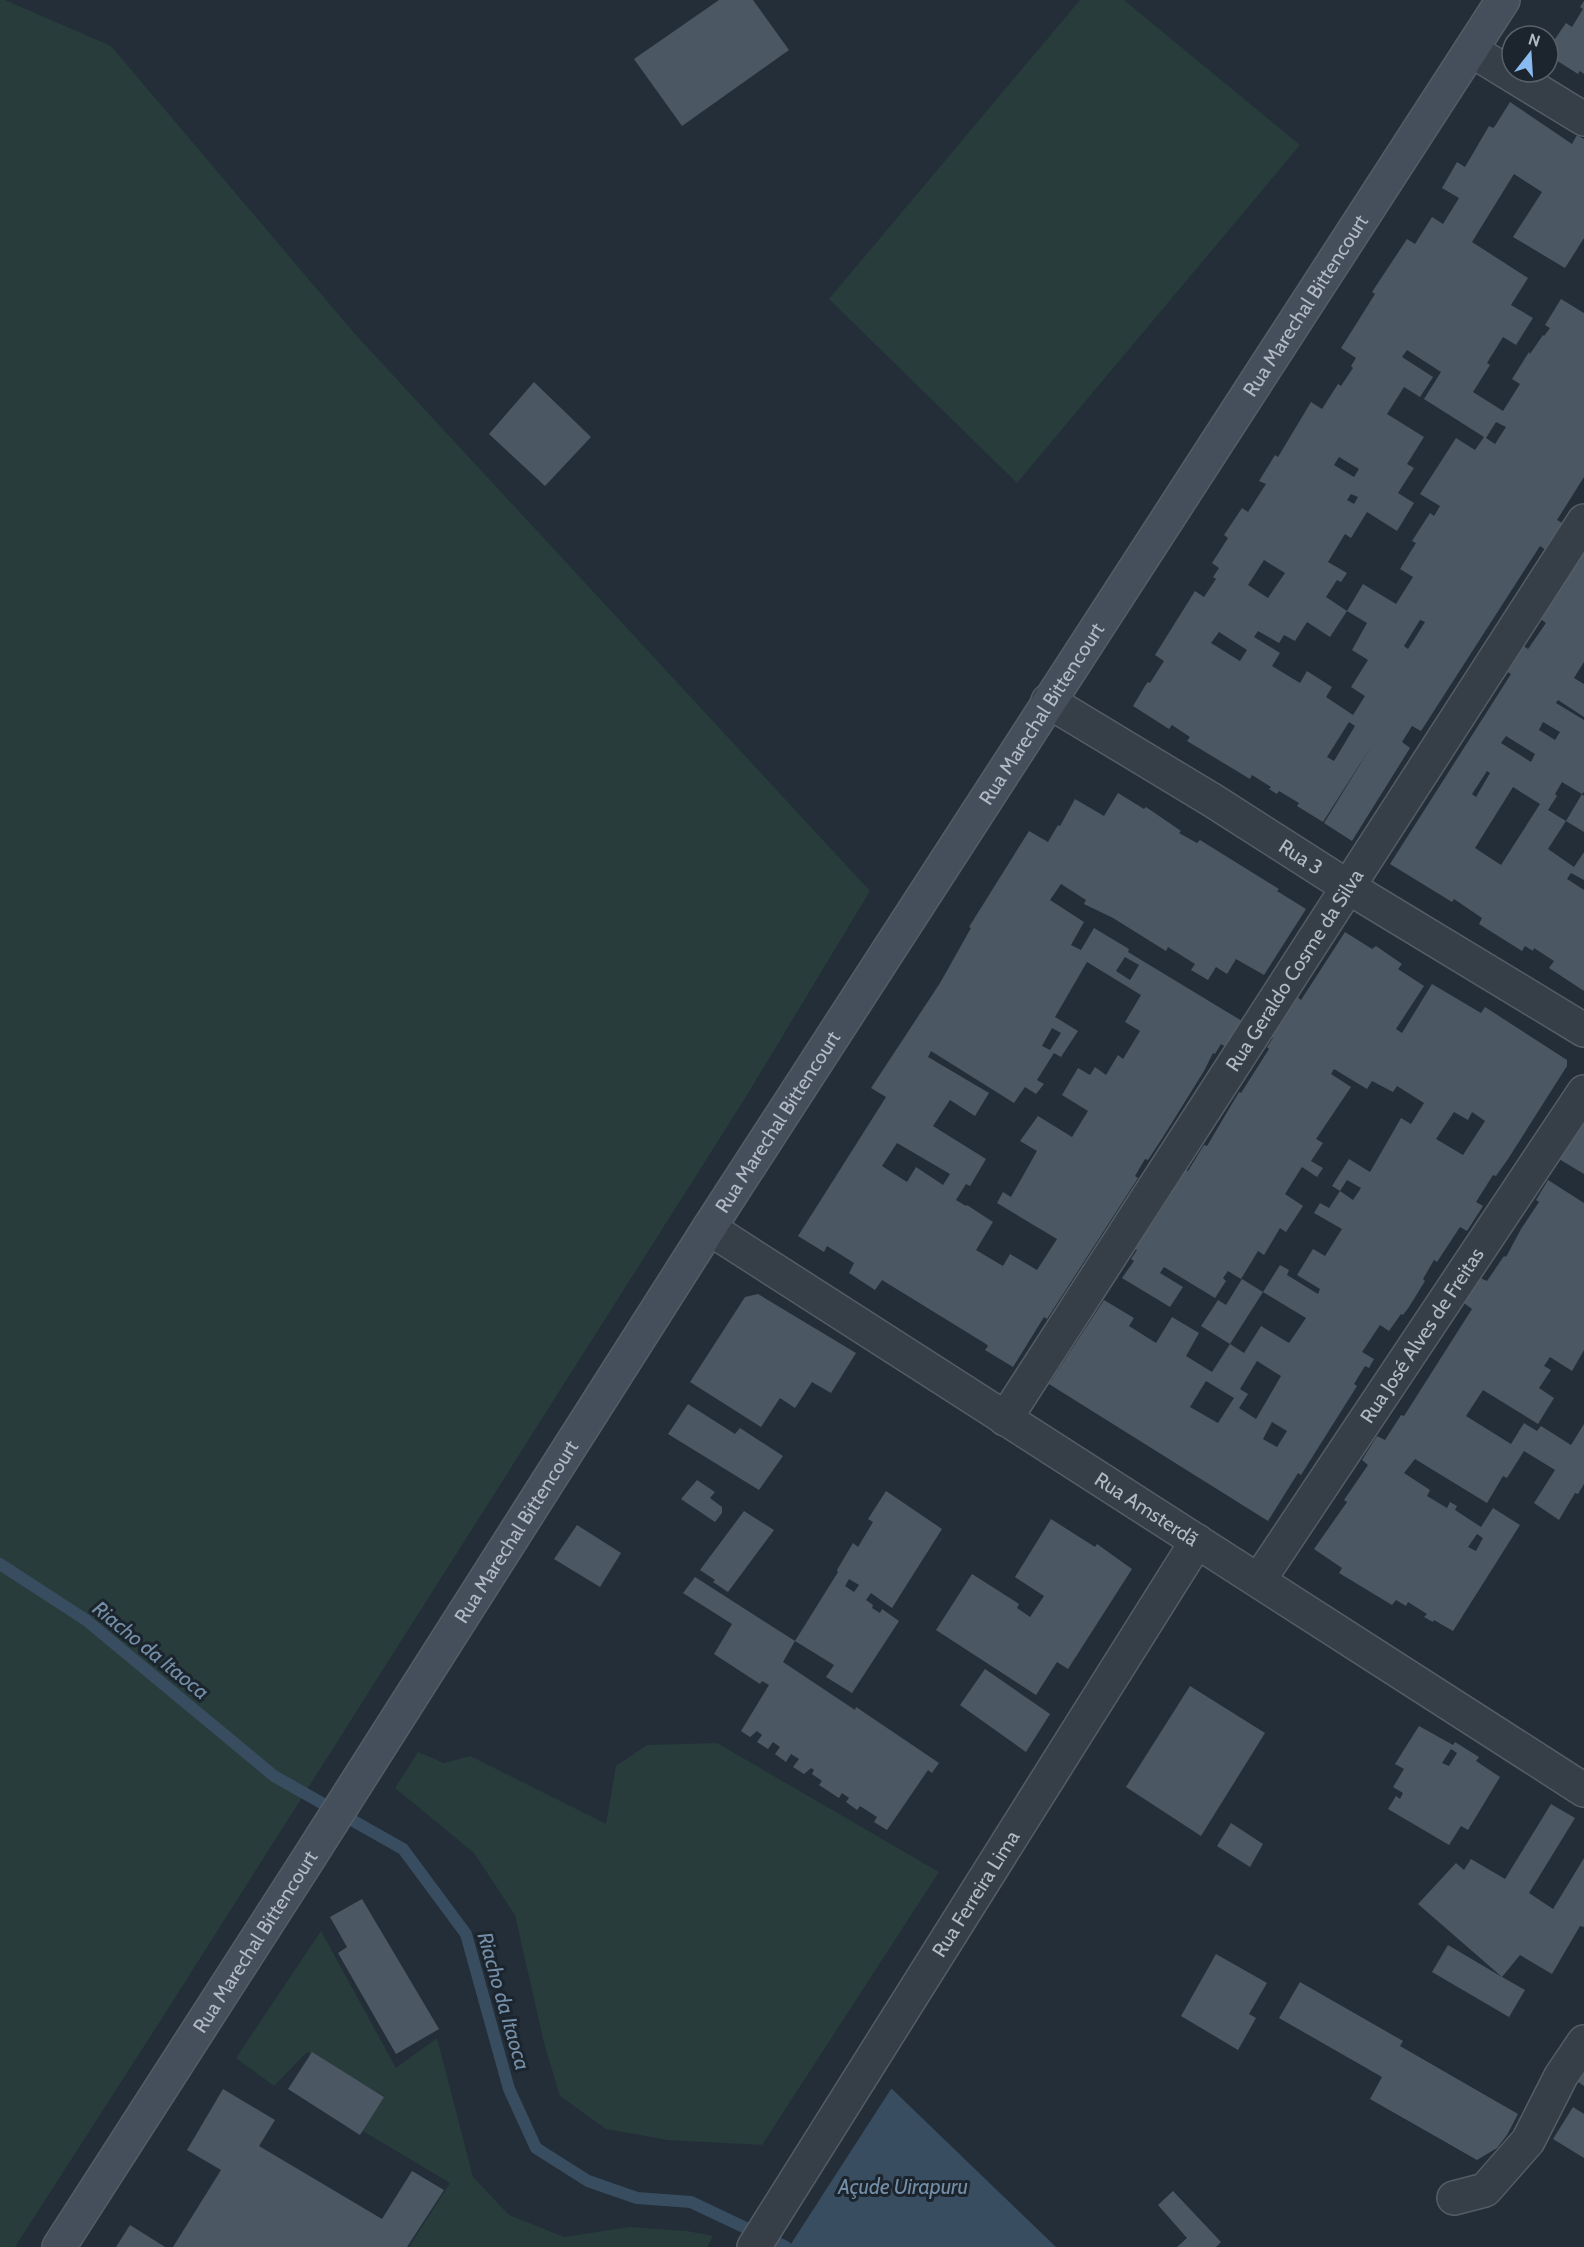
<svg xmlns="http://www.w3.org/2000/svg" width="1584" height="2247" font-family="Cabin,sans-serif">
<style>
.green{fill:#283c3b}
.water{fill:#394d60}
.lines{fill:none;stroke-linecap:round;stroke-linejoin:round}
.stream{stroke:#394d60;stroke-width:12}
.building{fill:#4b5863;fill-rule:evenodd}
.street-casing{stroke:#545d66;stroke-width:36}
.secondary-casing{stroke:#545d66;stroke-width:36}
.street{stroke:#363f48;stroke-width:33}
.secondary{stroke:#454f5b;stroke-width:33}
.labels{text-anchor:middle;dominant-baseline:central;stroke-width:6;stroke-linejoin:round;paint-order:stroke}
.street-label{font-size:20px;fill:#b1bac4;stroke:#1c242d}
.water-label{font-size:21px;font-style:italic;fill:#738ea6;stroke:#1c242d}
</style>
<rect width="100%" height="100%" fill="#232e38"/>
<!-- green -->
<g class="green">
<path d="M0 0H5L111 46 355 334 870 891 744 1100 159 2023 15 2247H0Z"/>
<path d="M1080 0H1124L1300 145 1017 483 829 299Z"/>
<path d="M717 1743 939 1872 762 2145 668 2140 606 2129 560 2096 544 2043 515 1915 474 1853 395 1788 418 1752 444 1763 470 1756 606 1824 616 1766 647 1745Z"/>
<path d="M321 1931 396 2068 437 2038 473 2177 509 2215 564 2237 629 2227 687 2231 713 2236 707 2247H409L450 2183 361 2130 384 2096 307 2052 274 2086 236 2058Z"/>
</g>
<!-- water -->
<path class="water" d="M891 2089H892L1056 2247H789Z"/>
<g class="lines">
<!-- stream -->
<path class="stream" d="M0 1564 86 1620 274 1776 403 1849 466 1934 509 2089 536 2148 588 2181 637 2198 691 2202 786 2247"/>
</g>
<!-- building -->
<g class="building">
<path d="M719 0H753L789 50 682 126 634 59Z"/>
<path d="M1584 1V74L1580 71 1578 74 1548 55V49L1566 23 1572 27 1583 9 1580 7Z"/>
<path d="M1510 102 1572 144 1577 135 1584 139V238L1565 268 1513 237 1542 192 1514 174 1472 242 1528 278 1511 305 1533 318 1516 345 1503 337 1487 363 1490 365 1473 392 1503 411 1520 384 1512 379 1529 352 1530 354 1543 335 1544 336 1550 328 1545 325 1561 299 1584 313V477L1557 520 1564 524 1547 551 1540 546 1421 731 1412 726 1402 742 1410 748 1352 841 1324 823 1372 745 1323 822 1297 806 1299 803 1279 791 1277 794 1269 789 1271 787 1252 775 1250 779 1187 741 1190 737 1172 725 1169 729 1133 706 1145 686 1148 682 1150 683 1164 661 1155 655 1195 591 1204 597 1216 579 1213 577 1219 568 1212 563 1228 538 1224 535 1242 508 1248 512 1266 484 1259 481 1275 455 1278 457 1311 402 1322 409 1338 384 1341 386 1353 368 1351 366 1356 358 1341 348 1375 294 1372 292 1407 239 1415 244 1432 217 1443 224 1459 198 1442 188 1457 162 1465 167 1489 126 1493 128 1495 126ZM1407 350 1441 372 1424 399 1484 437 1475 450 1456 438 1420 494 1440 506 1434 516 1430 513 1412 541 1416 543 1400 569 1413 577 1396 604 1363 584 1347 611 1367 623 1352 650 1368 660 1351 687 1365 696 1353 715 1326 697 1332 687 1307 671 1300 683 1272 666 1280 653 1254 637 1258 631 1279 643 1284 635 1295 641 1307 622 1330 637 1347 611 1326 597 1337 580 1341 582 1347 573 1328 562 1345 534 1351 538 1367 512 1397 531 1414 503 1398 493 1414 468 1407 464 1424 437 1387 414 1404 387 1420 397 1433 377 1402 357ZM1496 422 1506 427 1495 444 1486 438ZM1339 457 1359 469 1354 477 1334 465ZM1351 494 1358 497 1354 504 1347 500ZM1264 560 1285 573 1268 598 1248 585ZM1420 620 1425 622 1408 649 1404 646ZM1219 632 1247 650 1240 661 1211 643ZM1349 722 1355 726 1334 761 1327 757Z"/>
<path d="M534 382 591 437 545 486 489 434Z"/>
<path d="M1584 552V662L1574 678 1584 684V717L1558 700 1556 703 1584 720V792L1582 794 1584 796V832L1566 821 1582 794 1562 782 1555 794 1557 796 1548 810 1566 821 1548 849 1574 867 1584 852V880L1571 873 1567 879 1584 890V991L1549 968 1554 961 1534 948 1533 951 1525 946 1522 951 1479 924 1482 918 1454 899 1452 902 1390 864 1511 674 1504 670 1520 644 1528 649 1546 623 1538 617 1553 592 1557 595ZM1543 722 1560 732 1555 740 1539 730ZM1506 736 1535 754 1531 762 1501 743ZM1487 771 1490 773 1476 797 1472 794ZM1513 787 1540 804 1501 865 1475 848Z"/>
<path d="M1118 793 1144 809 1146 807 1181 831 1179 833 1197 843 1200 840 1279 889 1277 891 1306 909 1264 975 1236 959 1227 974 1216 967 1208 980 1191 970 1195 964 1168 947 1166 951 1113 918 1084 904 1086 900 1061 884 1050 900 1084 922 1071 945 1081 950 1094 928 1129 949 1128 952 1242 1021 1226 1047 1221 1044 1215 1054 1213 1053 1204 1071 1163 1137 1148 1160 1145 1159 1135 1176 1138 1178 1047 1319 1044 1317 1013 1367 985 1350 988 1346 986 1344 882 1280 875 1290 849 1273 854 1263 827 1246 824 1252 798 1236 886 1097 871 1088 940 983 971 928 969 927 1029 831 1048 842 1058 825 1060 826 1075 799 1104 816ZM1125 957 1139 965 1130 980 1116 971ZM1087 962 1141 995 1125 1022 1140 1031 1123 1059 1118 1055 1106 1075 1095 1067 1090 1075 1078 1068 1062 1095 1088 1111 1072 1137 1038 1116 1020 1141 1037 1151 1011 1197 1003 1192 997 1203 1057 1239 1037 1270 1010 1254 1003 1266 976 1250 993 1222 967 1205 966 1206 956 1200 966 1184 970 1186 986 1159 933 1126 950 1100 975 1116 989 1093 928 1057 931 1051 1014 1103 1025 1087 1036 1094 1044 1084 1037 1080 1054 1053 1061 1057 1078 1031 1055 1017ZM1052 1028 1061 1033 1050 1050 1042 1046ZM897 1143 950 1174 943 1185 916 1167 907 1182 882 1166Z"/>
<path d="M1345 932 1372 949 1376 946 1402 964 1398 969 1424 986 1396 1029 1402 1033 1432 984 1481 1013 1485 1007 1567 1060V1066L1508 1159 1496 1176 1493 1175 1476 1202 1483 1206 1467 1231 1460 1227 1437 1262 1434 1260 1423 1279 1425 1281 1409 1307 1403 1315 1401 1314 1389 1331 1380 1325 1362 1352 1374 1359 1369 1368 1365 1366 1354 1384 1357 1386 1301 1475 1298 1473 1268 1521 1049 1384 1104 1300 1134 1318 1129 1326 1156 1343 1172 1317 1199 1333 1186 1356 1212 1372 1230 1344 1244 1353 1261 1326 1289 1343 1306 1318 1263 1292 1280 1265 1289 1270 1287 1275 1318 1294 1320 1289 1297 1275 1313 1249 1325 1256 1342 1229 1314 1213 1320 1203 1329 1208 1340 1191 1353 1200 1361 1188 1347 1180 1340 1191 1332 1186 1349 1159 1370 1172 1401 1118 1411 1124 1424 1103 1397 1086 1393 1092 1372 1081 1367 1089 1334 1069 1331 1074 1351 1087 1316 1139 1323 1143 1311 1161 1323 1168 1317 1177 1302 1167 1285 1194 1303 1206 1286 1232 1280 1228 1264 1255 1258 1251 1241 1279 1228 1271 1223 1278 1226 1281 1215 1298 1164 1267 1160 1273 1183 1287 1170 1307 1122 1278 1134 1261 1131 1259 1137 1250 1135 1249 1170 1196 1167 1195 1184 1169 1188 1171 1204 1145 1207 1146 1239 1092 1241 1093 1269 1049 1267 1047 1273 1038 1270 1037 1296 996 1301 1000ZM1454 1112 1468 1120 1472 1112 1485 1121 1463 1155 1436 1139ZM1257 1361 1281 1376 1256 1419 1239 1408 1248 1394 1240 1389ZM1206 1381 1234 1398 1218 1423 1190 1407ZM1272 1422 1287 1431 1277 1447 1263 1439Z"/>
<path d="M1584 1120V1174L1559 1159Z"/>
<path d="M1548 1180 1584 1203V1350L1572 1371 1550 1357 1544 1366 1551 1370 1539 1388 1554 1398 1538 1424 1483 1390 1466 1416 1511 1444 1524 1423 1537 1431 1541 1426 1571 1445 1584 1424V1484L1578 1494 1575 1493 1559 1520 1534 1503 1555 1470 1524 1451 1507 1478 1503 1476 1487 1503 1415 1459 1404 1473 1430 1490 1427 1496 1447 1508 1450 1502 1457 1506 1455 1510 1481 1527 1493 1508 1520 1525 1453 1631 1434 1620 1433 1622 1424 1617 1427 1614 1408 1602 1406 1606 1396 1600 1392 1605 1339 1573 1342 1568 1314 1549 1347 1502 1344 1500 1368 1465 1362 1460 1377 1436 1385 1440 1401 1415 1404 1416 1472 1309 1464 1303 1480 1278 1487 1281 1504 1256 1506 1257 1521 1229 1539 1202 1536 1200ZM1477 1534 1483 1538 1476 1551 1468 1547Z"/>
<path d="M1242 1279 1263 1292 1230 1344 1201 1326 1218 1300 1226 1305Z"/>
<path d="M758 1294 856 1353 831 1393 812 1382 795 1408 780 1398 761 1427 690 1382 745 1297Z"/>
<path d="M688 1404 735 1434 740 1428 783 1456 759 1490 668 1434Z"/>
<path d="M697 1480 715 1492 710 1498 722 1507V1513L715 1522 681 1499Z"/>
<path d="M886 1491 942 1529 892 1608 871 1593 866 1600 873 1605 872 1608 880 1613 882 1609 899 1621 852 1693 826 1677 834 1665 795 1641 838 1572 837 1570 853 1543 858 1547 873 1522 868 1519ZM849 1579 859 1585 854 1592 845 1586Z"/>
<path d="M744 1511 774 1530 728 1592 713 1582 715 1580 700 1570Z"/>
<path d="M1051 1519 1095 1547 1097 1544 1132 1569 1068 1669 1057 1662 1036 1695 936 1630 972 1574 1019 1604 1017 1608 1030 1617 1044 1596 1015 1577Z"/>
<path d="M577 1525 621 1553 600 1587 554 1559Z"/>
<path d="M695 1577 795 1641 783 1662 855 1710 856 1707 939 1763 932 1773 928 1770 887 1830 874 1822 877 1817 860 1806 857 1810 846 1802 849 1798 842 1793 839 1798 819 1785 822 1781 812 1774 814 1770 811 1768 804 1774 793 1767 799 1759 791 1754 786 1762 775 1754 780 1747 773 1742 768 1749 757 1742 762 1735 757 1731 750 1737 741 1731 769 1685 762 1681 760 1684 714 1654 732 1624 683 1593Z"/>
<path d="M985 1669 1050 1714 1026 1752 960 1705Z"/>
<path d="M1190 1686 1265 1733 1201 1836 1126 1787Z"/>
<path d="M1419 1726 1453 1745 1455 1742 1479 1757 1476 1761 1500 1777 1468 1830 1461 1826 1449 1845 1388 1809 1396 1796 1400 1799 1403 1793 1393 1787 1404 1769 1395 1764ZM1451 1749 1457 1753 1449 1766 1442 1763Z"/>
<path d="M1551 1804 1575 1818 1529 1893 1553 1909 1584 1858V1927L1580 1926 1552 1974 1520 1955 1502 1977 1525 1990 1509 2017 1432 1972 1448 1945 1502 1977 1418 1904 1456 1863 1464 1870 1471 1859 1505 1879Z"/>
<path d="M1231 1823 1263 1844 1250 1867 1217 1846Z"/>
<path d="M362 1899 439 2029 396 2054 338 1953 347 1947 330 1917Z"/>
<path d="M1216 1954 1267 1983 1249 2014 1256 2018 1238 2050 1181 2016Z"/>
<path d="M1300 1982 1403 2041 1400 2046 1518 2114 1507 2135 1497 2148 1477 2160 1370 2099 1382 2077 1279 2018Z"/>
<path d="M312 2052 384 2097 360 2135 288 2089Z"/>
<path d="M1584 2057V2086L1574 2079Z"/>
<path d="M223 2089 275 2120 259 2146 382 2219 412 2171 444 2190 407 2247H173L221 2170 187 2150Z"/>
<path d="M1573 2107 1584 2114V2158L1553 2139Z"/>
<path d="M1173 2191 1221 2242 1216 2247H1177L1187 2238 1158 2205Z"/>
<path d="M130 2225 165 2247H116Z"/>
</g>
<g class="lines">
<defs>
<g id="street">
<path d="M1471 50 1584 119"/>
<path id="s1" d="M1048 701 1212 800 1348 887 1584 1030"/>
<path id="s2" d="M709 1228 1584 1790"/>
<path id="s3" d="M1005 1419 1584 521"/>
<path id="s4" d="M1259 1580 1584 1092"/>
<path d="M1454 2198 1485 2190 1528 2141 1561 2076 1584 2042"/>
<path id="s5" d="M754 2247 1197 1541"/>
</g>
<g id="secondary">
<path id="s6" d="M59 2247 305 1864 709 1228 1503 0"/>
</g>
</defs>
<!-- street casing -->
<use href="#street" class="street-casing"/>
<!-- secondary casing -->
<use href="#secondary" class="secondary-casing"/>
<!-- street -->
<use href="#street" class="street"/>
<!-- secondary -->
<use href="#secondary" class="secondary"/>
</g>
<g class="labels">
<!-- street labels -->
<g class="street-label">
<text stroke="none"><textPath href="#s6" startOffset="2307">Rua Marechal Bittencourt</textPath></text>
<text stroke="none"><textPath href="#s6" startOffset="1821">Rua Marechal Bittencourt</textPath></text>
<text stroke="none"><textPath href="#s1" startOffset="297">Rua 3</textPath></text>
<text stroke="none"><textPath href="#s3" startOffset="534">Rua Geraldo Cosme da Silva</textPath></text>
<text stroke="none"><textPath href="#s6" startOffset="1335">Rua Marechal Bittencourt</textPath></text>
<text stroke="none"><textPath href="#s4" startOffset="294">Rua José Alves de Freitas</textPath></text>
<text stroke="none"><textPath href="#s2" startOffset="520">Rua Amsterdã</textPath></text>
<text stroke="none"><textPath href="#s6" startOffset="849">Rua Marechal Bittencourt</textPath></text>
<text stroke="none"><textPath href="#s5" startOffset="417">Rua Ferreira Lima</textPath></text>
<text stroke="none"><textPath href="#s6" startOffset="363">Rua Marechal Bittencourt</textPath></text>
</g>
<!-- water labels -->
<g class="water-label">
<text transform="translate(151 1650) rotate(39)">Riacho da Itaoca</text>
<text transform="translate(504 2001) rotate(74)">Riacho da Itaoca</text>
<text x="903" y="2186">Açude Uirapuru</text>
</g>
</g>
<!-- north arrow -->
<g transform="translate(1530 54) rotate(17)"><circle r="28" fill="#1c242d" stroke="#586069" stroke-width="1.5"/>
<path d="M0-4.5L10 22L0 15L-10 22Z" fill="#8abbf0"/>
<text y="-9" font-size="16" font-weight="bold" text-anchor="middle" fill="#b1bac4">N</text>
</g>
</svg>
